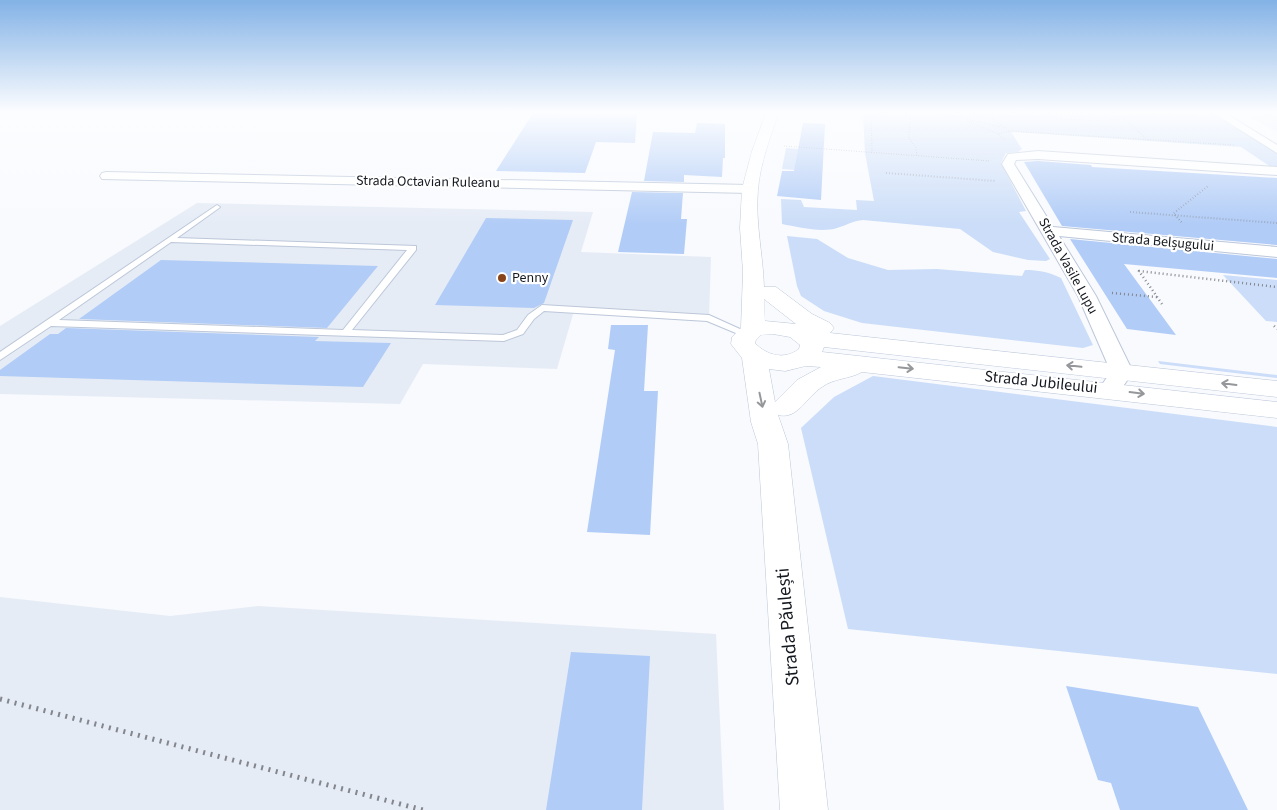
<svg xmlns="http://www.w3.org/2000/svg" width="1277" height="810" font-family="'Source Sans 3',sans-serif">
<style>
.built{fill:#e6ecf6}
.green{fill:#cbddf8}
.building{fill:#b1ccf7}
.lines{fill:none;stroke-linecap:round;stroke-linejoin:round}
.lane-casing{stroke:#bcc7d9;stroke-width:2}
.street-casing{stroke:#bcc7d9;stroke-width:2}
.secondary-casing{stroke:#bcc7d9;stroke-width:1}
.path-far3{stroke:#83868c;stroke-width:1;stroke-dasharray:0.5 2;stroke-linecap:butt}
.path-far2{stroke:#83868c;stroke-width:2;stroke-dasharray:0.5 2.5;stroke-linecap:butt}
.path-far1{stroke:#83868c;stroke-width:2.5;stroke-dasharray:1 3;stroke-linecap:butt}
.path{stroke:#83868c;stroke-width:5;stroke-dasharray:2 5.5;stroke-linecap:butt}
.lane{fill:#fff;fill-rule:evenodd}
.street{fill:#fff;fill-rule:evenodd}
.secondary{fill:#fff;fill-rule:evenodd}
.oneway{stroke:#95979a}
.poi-dot{fill:#884319;stroke:#fff;stroke-width:2}
.labels{text-anchor:middle;dominant-baseline:central;stroke-width:4.5;stroke-linejoin:round;paint-order:stroke}
.far-street-label{font-size:14px;fill:#14181f;stroke:#fff}
.far-poi-label{font-size:14px;fill:#14181f;stroke:#fff;text-anchor:start}
.street-label{font-size:16px;fill:#14181f;stroke:#fff}
.near-street-label{font-size:19px;fill:#14181f;stroke:#fff}
</style>
<rect width="100%" height="100%" fill="#f8fafe"/>
<!-- built -->
<g class="built">
<path d="M1242 111H1277V132L1248 116 1269 117 1264 113Z"/>
<path d="M197 203 593 212 581 252 711 257 709 318 574 311 557 369 423 364 400 404 0 394V326Z"/>
<path d="M0 597 170 616 258 606 716 634 724 810H0Z"/>
</g>
<!-- green -->
<g class="green">
<path d="M863 111H1215L1277 150V168L1271 167 1241 147 1011 132 1022 149 1018 152 1006 153 1001 163 1026 211 1019 212 1050 259 1046 261 1028 260 993 252 960 229 863 220C852 221 847 225 837 228 821 233 798 227 782 224L781 199 801 200 804 207 857 210 856 200 874 201 865 153Z"/>
<path d="M786 148 799 149 795 170 782 169Z"/>
<path d="M787 236 817 239 848 258 888 270 937 269 1022 276 1025 270C1038 270 1049 272 1061 278L1093 345 1083 348 862 323 824 311 801 296 797 286Z"/>
<path d="M1223 275 1277 280V322L1266 321Z"/>
<path d="M1158 361 1277 375V378L1160 364Z"/>
<path d="M873 376 1277 427V674L848 629 801 428 834 397Z"/>
</g>
<!-- building -->
<g class="building">
<path d="M533 113 637 114 635 143 596 142 585 173 496 171Z"/>
<path d="M697 123 725 124V158H723L722 177 684 175V182L644 181 653 132 695 133Z"/>
<path d="M803 123 825 124 821 200 777 196 782 171H794Z"/>
<path d="M1038 161 1091 165 1092 167 1277 178V245L1062 226 1024 162Z"/>
<path d="M632 192 683 193 681 219H687L684 254 618 252Z"/>
<path d="M486 218 573 220 544 303 534 308 435 305Z"/>
<path d="M1070 239 1277 259V278L1124 264 1176 335 1127 329Z"/>
<path d="M161 260 236 262 378 266 327 328 79 319Z"/>
<path d="M611 325H648L644 391H658L650 535 587 532 615 350 608 349Z"/>
<path d="M66 328 319 337 315 341 391 343 363 387 0 376V370L50 334H58Z"/>
<path d="M571 652 650 656 642 810H546Z"/>
<path d="M1066 686 1198 707 1248 810H1120L1111 783 1098 780Z"/>
</g>
<g class="lines">
<defs>
<path id="lane" d="M217 205 220 207 219 208 177 238 416 246V250L352 330 503 335 517 330 528 315 542 305 709 315 751 334 746 337 743 336 707 321 544 311 534 319 523 334 504 341 51 326 0 360V352ZM171 242 407 250 343 330 59 320Z"/>
<g id="street">
<path d="M1210 111H1222L1277 145V153Z"/>
<path d="M1038 151 1277 167V175L1038 159 1016 160 1014 164 1053 227 1277 247V257L1059 236 1096 296 1133 372 1117 395 1109 397 1101 395 1098 390 1111 372 1078 296 1002 164 1008 154Z"/>
<path d="M106 172 750 185 757 189 750 193 102 179 100 176 102 173Z"/>
</g>
<path id="secondary" d="M767 111H779C771 136 760 163 758 190 755 222 763 254 764 287H776L812 314 830 323 834 328 830 333 1277 381V397L824 347 822 352 1277 402V418L862 372C850 379 834 378 822 387 806 397 798 420 778 415L788 444 828 810H780L758 444 751 422 742 358 731 344 732 337 741 328 743 272 740 228 742 189 752 151ZM764 299 796 324 765 321ZM773 334 790 337 800 345 799 349C785 360 767 356 755 343L756 340 761 335ZM806 366 821 367 797 380 775 402 769 369 785 371Z"/>
</defs>
<!-- lane casing -->
<use href="#lane" class="lane-casing"/>
<!-- street casing -->
<use href="#street" class="street-casing"/>
<!-- secondary casing -->
<use href="#secondary" class="secondary-casing"/>
<!-- path-far3 -->
<g class="path-far3">
<path d="M899 111 910 117 909 138 916 148 917 155"/>
<path d="M931 111 1001 127"/>
<path d="M934 111 988 115 1009 131"/>
<path d="M985 113 1002 111"/>
<path d="M989 115 1105 121 1145 115 1197 116"/>
<path d="M1257 115 1271 116"/>
<path d="M1123 118 1148 140"/>
<path d="M860 119 871 116"/>
<path d="M967 121 998 134"/>
<path d="M1005 140 998 134 1010 131 1234 145"/>
<path d="M784 146 990 161"/>
<path d="M872 151 871 116 885 111"/>
</g>
<!-- path-far2 -->
<g class="path-far2">
<path d="M886 173 996 181"/>
<path d="M1130 212 1277 223"/>
<path d="M1174 213 1208 186"/>
<path d="M1175 215 1183 224"/>
</g>
<!-- path-far1 -->
<g class="path-far1">
<path d="M1112 293 1157 297"/>
<path d="M1162 304 1139 271 1277 287"/>
<path d="M1274 326 1277 329"/>
</g>
<!-- path -->
<path class="path" d="M0 699 423 810"/>
<!-- lane -->
<use href="#lane" class="lane"/>
<!-- street -->
<use href="#street" class="street"/>
<!-- secondary -->
<use href="#secondary" class="secondary"/>
</g>
<!-- one-way arrows -->
<defs><path id="oneway-shaft" d="M-6 0H5M1.5-3L5.5 0L1.5 3" fill="none" stroke-width="1.6" stroke-linecap="round" stroke-linejoin="round" transform="scale(1.25)"/></defs>
<g class="oneway">
<use href="#oneway-shaft" transform="translate(1074 366) rotate(-174)"/>
<use href="#oneway-shaft" transform="translate(906 368) rotate(6)"/>
<use href="#oneway-shaft" transform="translate(1229 384) rotate(-173)"/>
<use href="#oneway-shaft" transform="translate(1137 393) rotate(7)"/>
<use href="#oneway-shaft" transform="translate(761 400) rotate(78)"/>
</g>
<!-- sky -->
<linearGradient id="sky" x2="0" y2="1"><stop stop-color="#83b2e6"/><stop offset="0.5" stop-color="#fcfdff"/><stop offset="1" stop-color="#fcfdff" stop-opacity="0"/></linearGradient>
<rect width="1277" height="224" fill="url(#sky)"/>
<!-- markers -->
<circle class="poi-dot" cx="502" cy="278" r="5"/>
<g class="labels">
<!-- far-street labels -->
<g class="far-street-label">
<text transform="translate(428 182) rotate(1)">Strada Octavian Ruleanu</text>
<text transform="translate(1163 242) rotate(5)">Strada Belșugului</text>
<text transform="translate(1068 266) rotate(61)">Strada Vasile Lupu</text>
</g>
<!-- far-poi labels -->
<g class="far-poi-label">
<text x="512" y="278">Penny</text>
</g>
<!-- street labels -->
<g class="street-label">
<text transform="translate(1041 382) rotate(6)">Strada Jubileului</text>
</g>
<!-- near-street labels -->
<g class="near-street-label">
<text transform="translate(788 627) rotate(-95)">Strada Păulești</text>
</g>
</g>
</svg>
